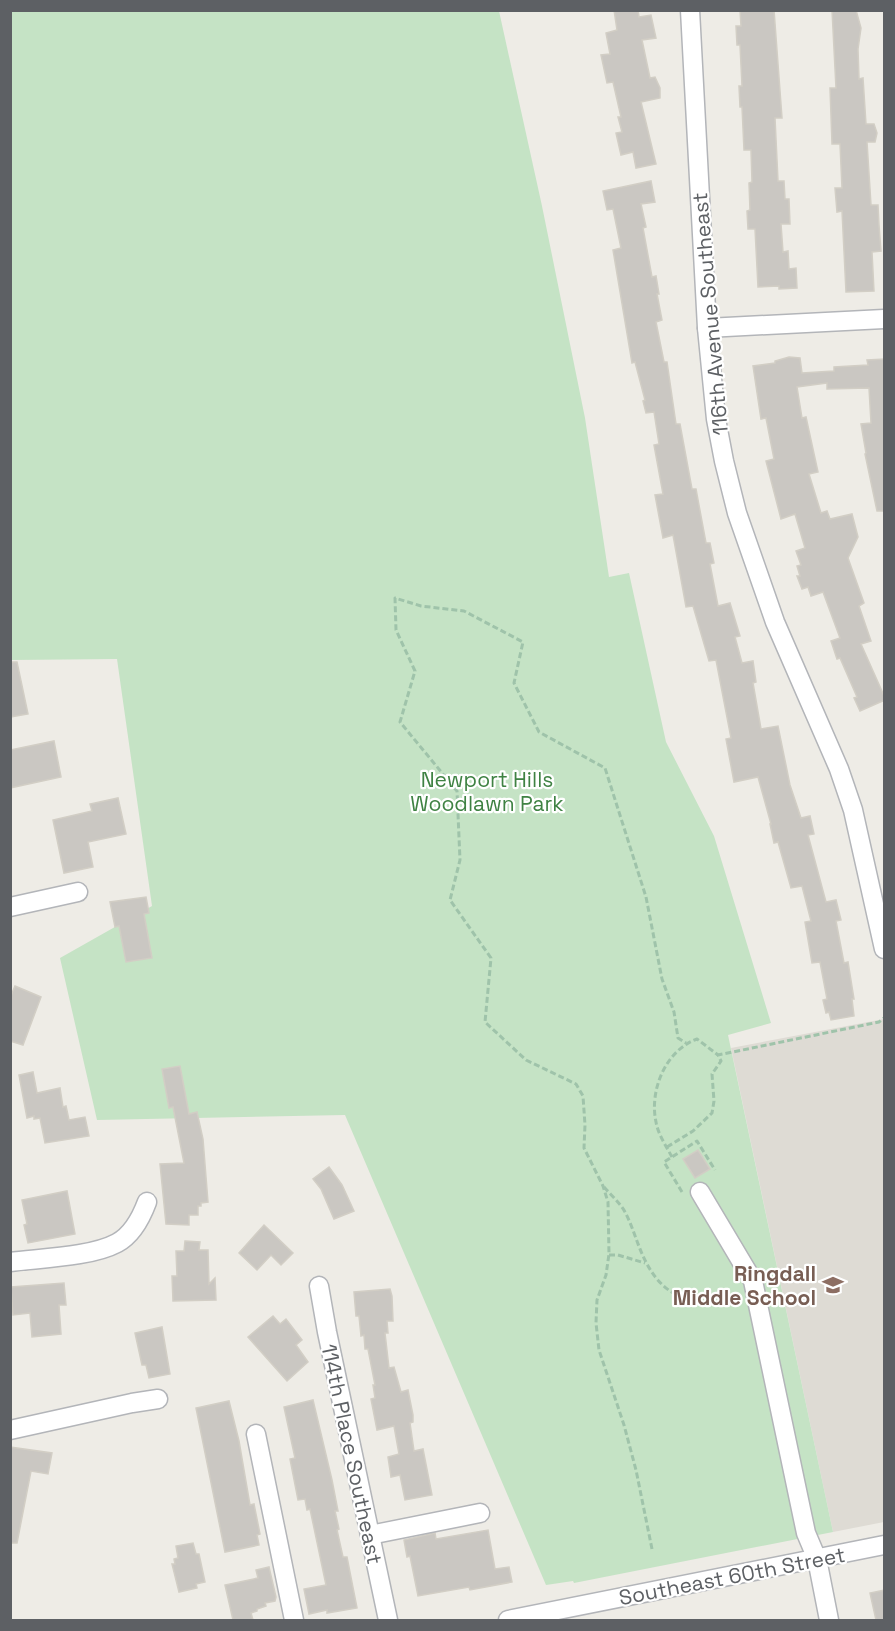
<svg xmlns="http://www.w3.org/2000/svg" width="895" height="1631" font-family="'Space Grotesk',sans-serif">
<style>
.education{fill:#dedbd4}
.green{fill:#c5e3c5}
.building{fill:#cac7c2;stroke:#d2cec5;stroke-width:1.5}
.lines{fill:none;stroke-linecap:round;stroke-linejoin:round}
.minor-casing{stroke:#b3b5b9;stroke-width:21}
.path{stroke:#9fc3aa;stroke-width:3;stroke-dasharray:6 3;stroke-linecap:butt}
.minor{stroke:#fff;stroke-width:18}
.labels{text-anchor:middle;dominant-baseline:central;stroke-width:4.5;stroke-linejoin:round;paint-order:stroke}
.street-label{font-size:21px;fill:#5d6064;stroke:#fff}
.park-label{font-size:21px;fill:#3f8243;stroke:#fff}
.education-label{font-size:21px;font-weight:bold;fill:#785e54;stroke:#fff;text-anchor:end}
</style>
<rect width="100%" height="100%" fill="#eeece6"/>
<!-- education -->
<path class="education" d="M884 1019V1522L833 1532 731 1048Z"/>
<!-- green -->
<path class="green" d="M10 11H499L542 206 585 418 609 577 629 573 666 742 714 836 771 1023 728 1035 833 1532 574 1583 573 1581 546 1585 345 1115 97 1120 60 958 152 906 117 659 11 660Z"/>
<!-- building -->
<g class="building">
<path d="M614 10H638L639 17 651 15 656 38 642 40 650 78 655 77 660 88V98L641 102 656 164 636 168 633 152 621 155 616 133 622 132 618 117H621L613 82 607 83 601 55 610 54 606 33 617 30Z"/>
<path d="M740 10H774L782 118H775L778 181H784L785 199H789L790 224H781L783 252 788 251 789 269 796 268 797 288 779 289V286L758 287 755 229H748L747 211 750 210 749 183 752 182 751 150H744L742 107H740L739 86H742L740 45H737L736 26H741Z"/>
<path d="M832 10H856L861 28 858 49 859 79 863 78 866 124H874L877 133 875 142H867L871 205H878L879 225 881 251 872 252 874 291 846 292 842 211 837 212 835 188H842L840 144H832L830 88H836Z"/>
<path d="M651 181 655 202 641 204 646 227 643 228 652 277 656 276 659 294H657L662 320 656 322 664 362H667L676 424H680L692 489H696L706 543H710L714 563 710 564 718 606 730 603 740 636 735 637 742 663 753 661 756 682 753 683 761 729 778 726 790 785 801 818 810 816 814 834 808 835 826 902 836 900 841 920 836 921 844 963 848 962 854 999H852L854 1016 831 1020 829 1012 826 1013 823 1000 827 999 820 962 812 963 805 922 811 921 802 886 791 888 778 842 774 843 770 824H771L758 777 734 782 726 739 731 738 716 660 709 661 693 606 686 607 673 535 663 538 655 495 663 494 654 445 659 444 654 412 646 413 643 401 645 400 635 362 632 363 613 250 621 248 613 209 607 210 603 191Z"/>
<path d="M789 357 800 358 802 373 834 371V367L868 365 867 360 885 359V511H877L865 454 866 453 861 424 871 423 869 388 827 389V383L797 387 802 418 806 417 818 472 809 474 821 513 827 511 830 519 852 514 858 537 848 558 864 603 859 606 871 641 861 644 885 698V700L860 711 854 698 857 697 840 658 837 659 831 641 840 638 823 592 811 596 808 587 802 589 797 576H800L797 566 801 565 796 551 805 548 795 514 781 519 766 461 774 459 766 418 761 419 753 366 775 363V361Z"/>
<path d="M10 662H17L28 714 10 717Z"/>
<path d="M54 741 61 777 10 788V750Z"/>
<path d="M118 798 126 834 88 842 93 867 64 873 53 820 92 811 90 804Z"/>
<path d="M146 897 149 913 144 914 152 958 126 962 119 926 115 927 110 902Z"/>
<path d="M15 986 41 997 23 1045 10 1041V998Z"/>
<path d="M180 1066 189 1114 197 1112 203 1139 208 1202 201 1203V1206H198V1215H189V1225L166 1224 160 1164 184 1163 173 1107 169 1108 162 1069Z"/>
<path d="M33 1072 37 1093 60 1088 63 1107 66 1106 69 1120 85 1117 89 1136 45 1143 40 1118 34 1119V1116L27 1118 19 1075Z"/>
<path d="M698 1150 710 1169 695 1178 683 1159Z"/>
<path d="M329 1167 342 1185 354 1211 334 1219 321 1189 313 1179Z"/>
<path d="M67 1191 75 1234 28 1243 24 1225 27 1224 22 1200Z"/>
<path d="M264 1225 293 1253 281 1265 271 1255 257 1270 239 1253Z"/>
<path d="M185 1241 200 1242 199 1250H208L209 1284 215 1278 216 1300 173 1301 172 1276H177L176 1251H184Z"/>
<path d="M64 1283 66 1305H59L61 1334 32 1337 30 1313 13 1315 11 1287Z"/>
<path d="M390 1289 392 1296 393 1321H387L388 1333H385L389 1368 394 1367 401 1392 408 1390 413 1415V1422L410 1423 414 1451 423 1449 432 1495 405 1500 400 1475 391 1477 388 1457 399 1454 394 1426 377 1430 371 1399 375 1398 373 1385H375L368 1349H365L364 1335 361 1336 359 1316H356L354 1292Z"/>
<path d="M273 1316 280 1324 286 1319 302 1340 296 1345 308 1362 287 1381 248 1337Z"/>
<path d="M162 1327 170 1374 149 1378 146 1365H142L135 1333Z"/>
<path d="M313 1400 332 1480 338 1511H335L339 1529 337 1530 343 1557H347L357 1608 327 1613V1610L309 1614 304 1589 326 1585 310 1509 307 1510 305 1499 298 1500 290 1459 295 1458 284 1407Z"/>
<path d="M229 1401 239 1441 250 1505 254 1504 260 1534 257 1535 259 1545 225 1552 196 1408Z"/>
<path d="M10 1447 52 1453 48 1474 31 1471 17 1543H10Z"/>
<path d="M488 1530 495 1569 509 1567 512 1582 470 1590 469 1587 418 1596 410 1556 407 1557 404 1540 435 1533 436 1539Z"/>
<path d="M193 1543 196 1554H199L205 1582 196 1584 197 1588 179 1592 172 1564H175L174 1559 178 1558 176 1546Z"/>
<path d="M269 1567 276 1597 275 1601 265 1603 266 1606 257 1609V1611L251 1613 253 1620H233L225 1585 258 1578 256 1570Z"/>
<path d="M885 1590V1620H876L870 1593Z"/>
</g>
<g class="lines">
<defs>
<g id="minor">
<path d="M690 10 707 328 716 419 724 461 737 513 775 622 839 769 853 810 884 949"/>
<path d="M707 328 884 319"/>
<path d="M10 907 78 892"/>
<path d="M700 1192 753 1281 806 1533 817 1559 829 1620"/>
<path d="M10 1262C41 1258 91 1257 117 1243 132 1235 141 1218 147 1202"/>
<path d="M319 1286 327 1332 388 1620"/>
<path d="M10 1430 132 1403 158 1399"/>
<path d="M256 1434 294 1620"/>
<path d="M370 1535 480 1513"/>
<path d="M508 1620 884 1545"/>
</g>
</defs>
<!-- minor casing -->
<use href="#minor" class="minor-casing"/>
<!-- path -->
<g class="path">
<path d="M667 1147 693 1131 712 1113 714 1101 712 1074 721 1061 718 1055 879 1022 884 1018"/>
<path d="M672 1157C666 1146 658 1134 656 1122 649 1090 666 1050 697 1039L718 1055"/>
<path d="M604 1187C611 1195 620 1203 625 1212 634 1229 638 1248 647 1264 667 1302 701 1307 740 1302"/>
<path d="M682 1192 664 1162 697 1141 715 1170"/>
<path d="M609 1255H618L645 1263"/>
<path d="M652 1549 636 1470 624 1425 599 1350 596 1323 597 1300 606 1275 609 1254 608 1202 603 1186 584 1148 585 1125 583 1096 576 1084 526 1060 485 1022 491 958 450 900 460 860 457 791 400 722 415 671 396 630 395 598 421 606 464 611 523 642 514 683 539 732 605 768 646 897 662 979 674 1012 678 1038 686 1043"/>
</g>
<!-- minor -->
<use href="#minor" class="minor"/>
</g>
<!-- icons -->
<defs>
<symbol id="school-bare" viewBox="-9 -9 18 18"><path d="M0-5L7-2L0 1L-7-2ZM-4 1L0 2.5L4 1V4Q0 6-4 4Z" fill="#8d6e63" stroke="#fff" stroke-width="2.5" paint-order="stroke"/></symbol>
</defs>
<g fill-rule="evenodd">
<use href="#school-bare" x="818" y="1270" width="30" height="30"/>
</g>
<g class="labels">
<!-- street labels -->
<g class="street-label">
<text transform="translate(710 314) rotate(-95)">116th Avenue Southeast</text>
<text transform="translate(352 1454) rotate(78)">114th Place Southeast</text>
<text transform="translate(732 1576) rotate(-11)">Southeast 60th Street</text>
</g>
<!-- park labels -->
<g class="park-label">
<text x="487" y="779">Newport Hills<tspan x="487" dy="24">Woodlawn Park</tspan></text>
</g>
<!-- education labels -->
<g class="education-label">
<text x="816" y="1273">Ringdall<tspan x="816" dy="24">Middle School</tspan></text>
</g>
</g>
<!-- border -->
<rect width="895" height="1631" fill="none" stroke="#5d6064" stroke-width="24"/>
</svg>
